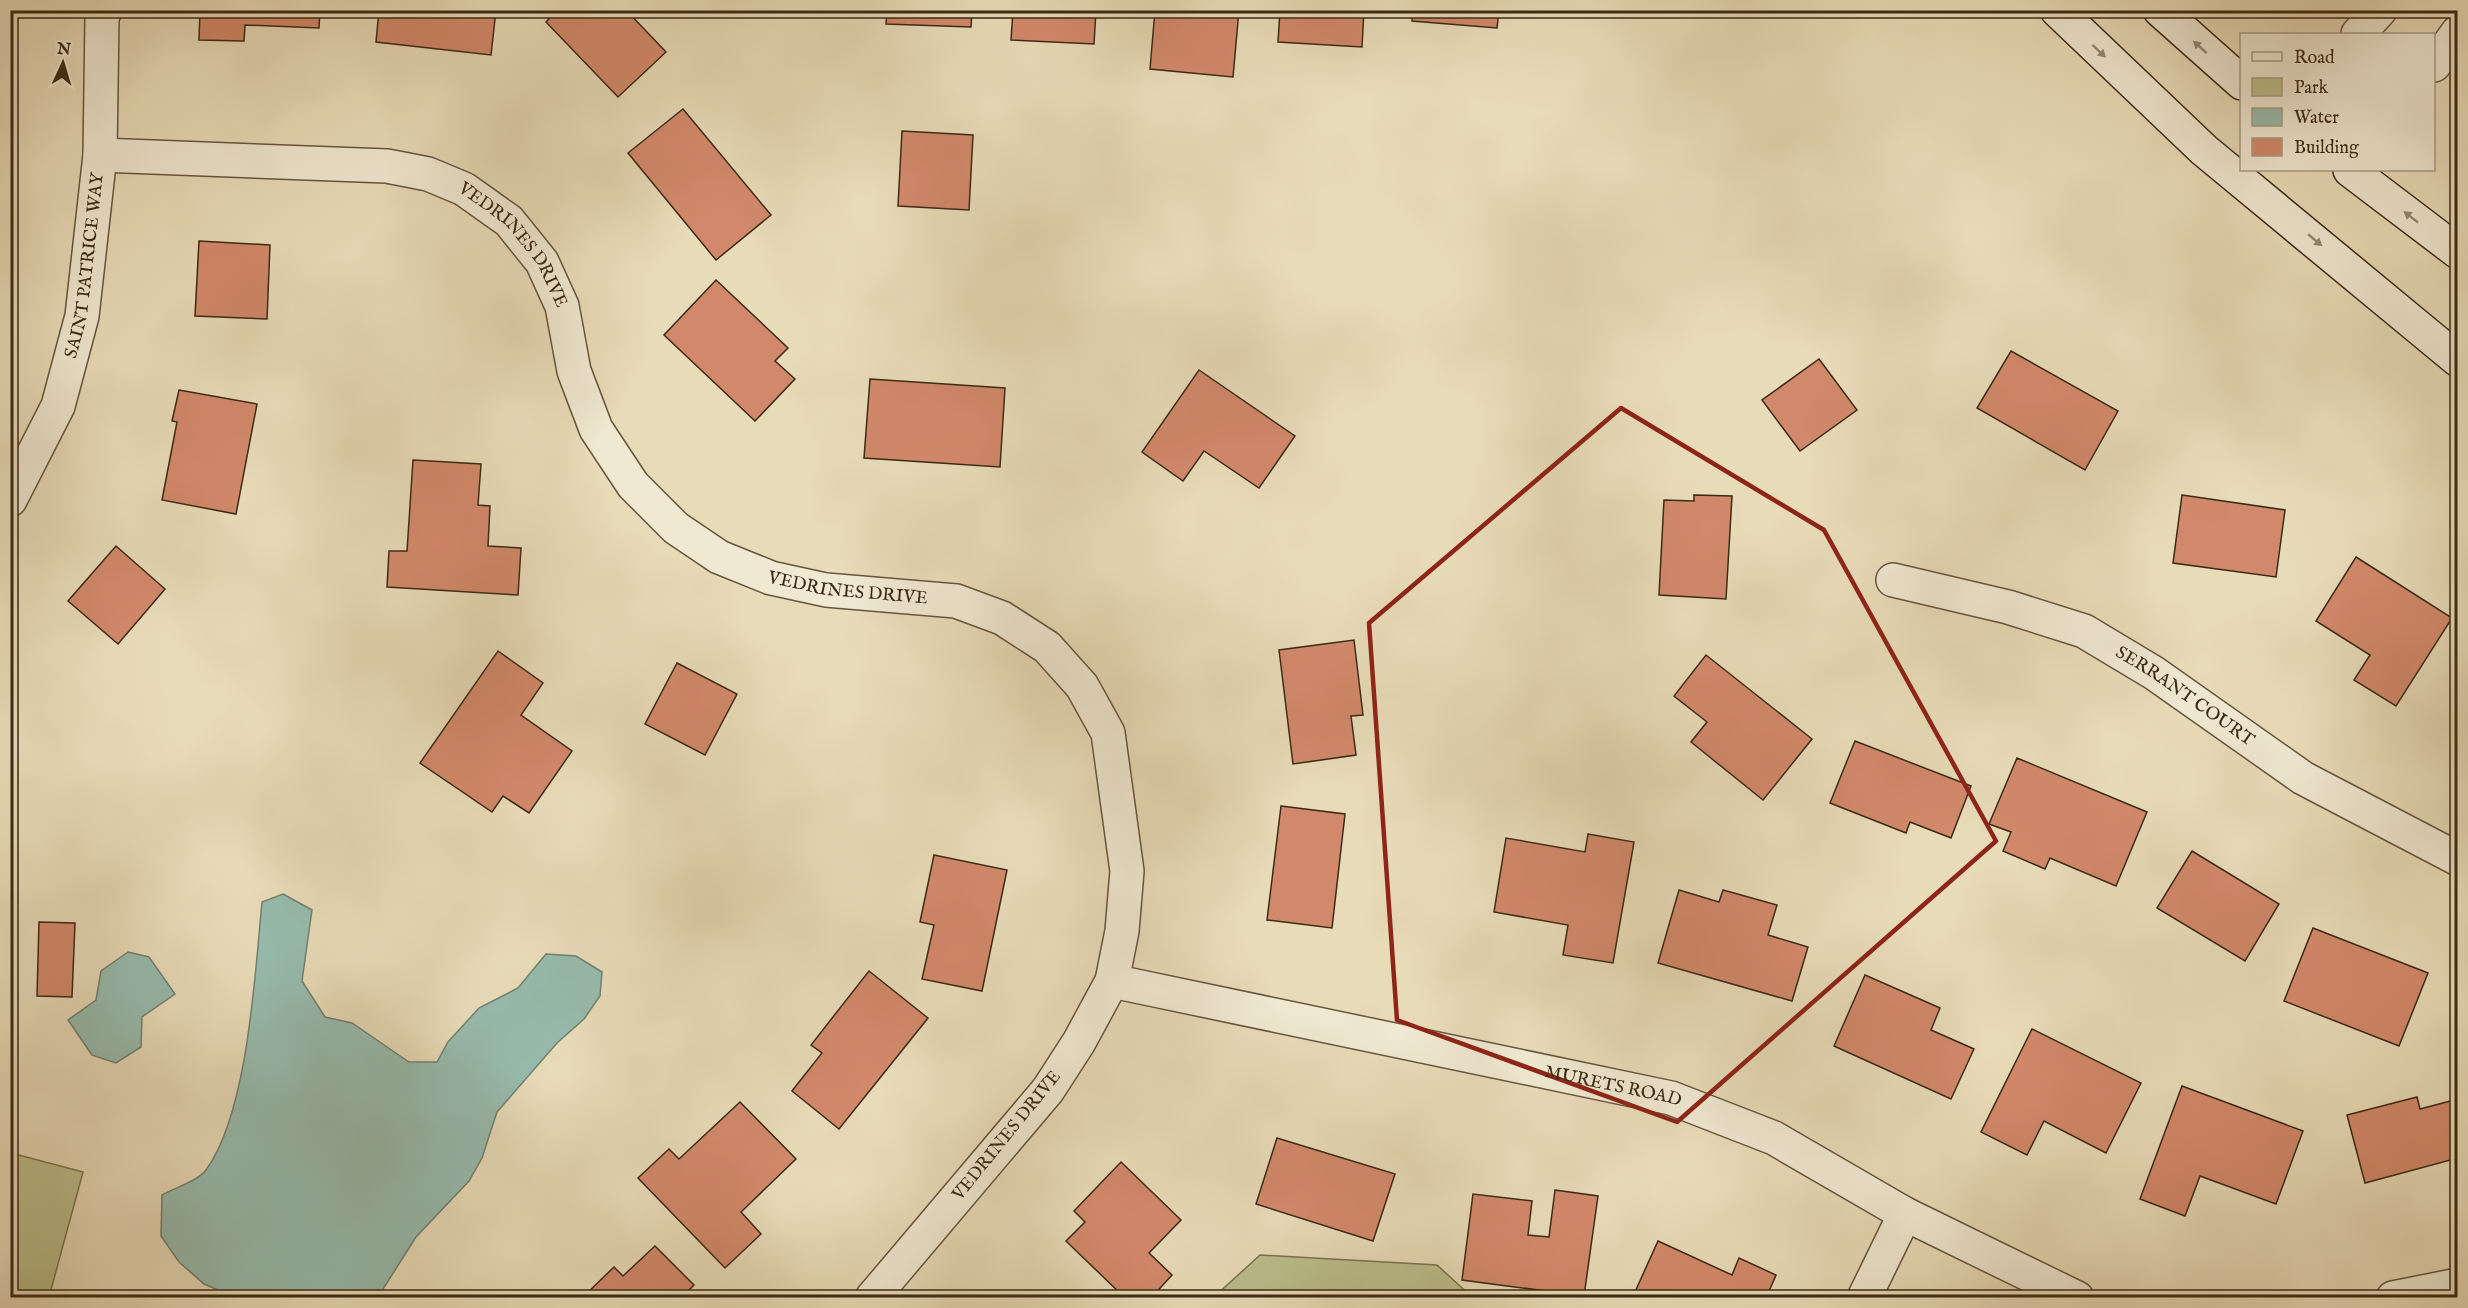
<svg xmlns="http://www.w3.org/2000/svg" width="2468" height="1308" font-family="'IM FELL English',serif">
<style>
.green{fill:#bbbe8b;stroke:#7a7450;stroke-width:1.5}
.water{fill:#97bbad;stroke:#728170;stroke-width:1.5}
.building{fill:#d2896b;stroke:#3a2a15;stroke-width:1.5}
.lines{fill:none;stroke-linecap:round;stroke-linejoin:round}
.street-casing{stroke:#66563e;stroke-width:36}
.secondary-casing{stroke:#3a2a15;stroke-width:36}
.street{stroke:#f0e8d1;stroke-width:33}
.secondary{stroke:#f0e8d1;stroke-width:33}
.oneway{fill:#958973}
.marked{fill:none;stroke:#8f2418;stroke-width:4.5;stroke-linejoin:round}
.labels{text-anchor:middle;dominant-baseline:central;stroke-width:5;stroke-linejoin:round;paint-order:stroke}
.street-label{font-size:18px;fill:#3a2a15;stroke:#f0e8d1}
</style>
<rect width="100%" height="100%" fill="#e8dbb8"/>
<filter id="stains"><feTurbulence type="fractalNoise" baseFrequency=".00333" numOctaves="4"/><feColorMatrix values="0 0 0 0 .2 0 0 0 0 .09 0 0 0 0 .02 0 0 0 .5 -.17"/></filter>
<radialGradient id="worn" r=".72"><stop offset=".6" stop-color="#630" stop-opacity="0"/><stop offset="1" stop-color="#630" stop-opacity=".3"/></radialGradient>
<!-- green -->
<g class="green">
<path d="M15 1154 83 1172 49 1297H11L10 1172Z"/>
<path d="M1260 1255 1437 1265 1472 1297H1214Z"/>
</g>
<!-- water -->
<g class="water">
<path d="M283 894 312 910 302 981 325 1017 352 1023 409 1062H437L448 1042 479 1008 518 988 546 954 576 956 602 972 600 996 584 1019 557 1043 497 1112 482 1158 469 1181 416 1237 378 1297H235L204 1284 179 1262 161 1236 162 1195C174 1188 198 1181 206 1170 248 1112 255 974 262 902Z"/>
<path d="M128 952 149 957 175 994 142 1017 141 1047 116 1063 92 1055 68 1020 96 1000 101 971Z"/>
</g>
<!-- building -->
<g class="building">
<path d="M200 10H320L319 28 245 25 244 41 199 40Z"/>
<path d="M379 10H496L491 55 376 42Z"/>
<path d="M557 10H626L666 52 618 97 546 22Z"/>
<path d="M887 10H972L971 27 886 24Z"/>
<path d="M1013 10H1096L1094 44 1011 40Z"/>
<path d="M1155 10H1239L1233 77 1150 69Z"/>
<path d="M1280 10H1364L1362 47 1278 42Z"/>
<path d="M1413 10H1499L1497 28 1412 21Z"/>
<path d="M683 109 771 215 716 260 628 153Z"/>
<path d="M902 131 973 135 969 210 898 206Z"/>
<path d="M199 241 270 245 267 319 195 316Z"/>
<path d="M716 280 788 348 775 361 795 379 755 421 664 335Z"/>
<path d="M2011 351 2118 411 2085 470 1977 408Z"/>
<path d="M1819 359 1857 410 1800 451 1762 400Z"/>
<path d="M1199 370 1295 436 1259 488 1204 451 1183 481 1142 452Z"/>
<path d="M870 379 1005 388 1000 467 864 458Z"/>
<path d="M179 390 257 404 236 514 162 500 177 422 172 421Z"/>
<path d="M413 460 481 464 478 505 490 506 488 546 521 548 518 595 387 587 389 551H407Z"/>
<path d="M1694 495 1732 496 1726 599 1659 595 1664 500 1694 501Z"/>
<path d="M2182 495 2285 510 2276 577 2173 563Z"/>
<path d="M116 546 165 589 118 644 68 601Z"/>
<path d="M2356 557 2452 618 2396 706 2354 680 2370 655 2316 621Z"/>
<path d="M1354 640 1363 715 1351 716 1356 755 1293 764 1279 650Z"/>
<path d="M498 651 543 683 521 715 572 751 529 813 503 796 492 812 420 763Z"/>
<path d="M1706 655 1812 739 1763 800 1691 742 1707 722 1674 696Z"/>
<path d="M677 663 737 694 705 755 645 724Z"/>
<path d="M1855 741 1971 786 1951 838 1910 822 1906 833 1830 803Z"/>
<path d="M2017 758 2147 812 2116 886 2050 858 2045 869 2003 851 2011 832 1989 824Z"/>
<path d="M1281 806 1345 814 1332 928 1267 920Z"/>
<path d="M1588 834 1634 842 1613 963 1563 955 1568 925 1494 912 1506 838 1585 852Z"/>
<path d="M2192 851 2279 904 2245 961 2157 908Z"/>
<path d="M934 855 1007 870 982 991 922 979 934 925 920 922Z"/>
<path d="M1679 890 1719 902 1723 890 1777 905 1768 935 1808 947 1792 1001 1658 963Z"/>
<path d="M39 922 75 923 72 997 37 996Z"/>
<path d="M2313 928 2428 973 2399 1046 2284 1001Z"/>
<path d="M869 971 928 1018 839 1129 792 1091 822 1053 811 1045Z"/>
<path d="M1865 975 1940 1008 1931 1030 1974 1049 1951 1099 1834 1046Z"/>
<path d="M2032 1029 2141 1083 2106 1153 2044 1121 2027 1155 1981 1132Z"/>
<path d="M2182 1086 2303 1131 2276 1204 2200 1176 2185 1216 2140 1199Z"/>
<path d="M2417 1097 2420 1109 2458 1099V1158L2365 1183 2347 1115Z"/>
<path d="M740 1102 796 1159 741 1212 761 1234 725 1268 638 1178 669 1149 679 1159Z"/>
<path d="M1277 1138 1395 1174 1373 1241 1256 1204Z"/>
<path d="M1121 1162 1181 1220 1149 1253 1172 1275 1151 1298H1125L1066 1241 1085 1222 1074 1211Z"/>
<path d="M1555 1190 1598 1196 1584 1296 1462 1280 1473 1194 1532 1201 1528 1235 1549 1237Z"/>
<path d="M1658 1241 1732 1275 1739 1258 1776 1275 1766 1298H1643L1634 1294Z"/>
<path d="M655 1246 694 1285 681 1298H582L614 1267 623 1276Z"/>
</g>
<g class="lines">
<defs>
<g id="street">
<path d="M2358 34 2380 10"/>
<path d="M2434 65 2458 32"/>
<path id="s1" d="M100 155 387 166 428 174 464 189 509 221 542 262 562 306 574 371 596 429 633 485 676 528 719 557 771 578 826 590 956 601 1002 618 1047 647 1082 686 1108 733 1127 871 1122 931 1112 981 1079 1042 1048 1090 872 1298"/>
<path id="s2" d="M10 500 58 406 82 316 100 155 102 18 105 10"/>
<path id="s3" d="M1893 580 2008 607 2084 631 2154 673 2303 778 2458 859"/>
<path id="s4" d="M1112 981 1671 1098 1774 1138 1905 1214 2077 1298"/>
<path d="M1864 1298 1905 1214"/>
<path d="M2393 1298 2458 1285"/>
</g>
<g id="secondary">
<path d="M2057 10 2204 150 2458 360"/>
<path d="M2160 10 2242 83"/>
<path d="M2350 170 2458 252"/>
</g>
</defs>
<!-- street casing -->
<use href="#street" class="street-casing"/>
<!-- secondary casing -->
<use href="#secondary" class="secondary-casing"/>
<!-- street -->
<use href="#street" class="street"/>
<!-- secondary -->
<use href="#secondary" class="secondary"/>
</g>
<!-- one-way arrows -->
<defs><path id="oneway-solid" d="M-6-.8H1V-3.2L6.5 0L1 3.2V.8H-6Z" transform="scale(1.5)"/></defs>
<g class="oneway">
<use href="#oneway-solid" transform="translate(2200 47) rotate(-138)"/>
<use href="#oneway-solid" transform="translate(2099 51) rotate(43)"/>
<use href="#oneway-solid" transform="translate(2411 217) rotate(-142)"/>
<use href="#oneway-solid" transform="translate(2315 240) rotate(40)"/>
</g>
<!-- marked area -->
<path class="marked" d="M1621 408 1824 530 1996 841 1677 1122 1397 1020 1369 623Z"/>
<g class="labels">
<!-- street labels -->
<g class="street-label">
<text stroke="none"><textPath href="#s1" startOffset="444">VEDRINES DRIVE</textPath></text>
<text stroke="none"><textPath href="#s2" startOffset="249">SAINT PATRICE WAY</textPath></text>
<text stroke="none"><textPath href="#s1" startOffset="966">VEDRINES DRIVE</textPath></text>
<text stroke="none"><textPath href="#s3" startOffset="318">SERRANT COURT</textPath></text>
<text stroke="none"><textPath href="#s4" startOffset="512">MURETS ROAD</textPath></text>
<text transform="translate(1007 1136) rotate(-51)">VEDRINES DRIVE</text>
</g>
</g>
<!-- margin -->
<rect width="2468" height="1308" fill="none" stroke="#e8dbb8" stroke-width="36"/>
<rect x="12" y="12" width="2444" height="1284" fill="none" stroke="#3a2a15" stroke-width="3"/>
<rect x="18" y="18" width="2432" height="1272" fill="none" stroke="#3a2a15" stroke-width="1.5"/>
<!-- legend -->
<rect x="2240" y="33" width="195" height="138" fill="#f0e8d1" stroke="#a79c86" stroke-width="1.5"/>
<rect x="2252" y="52" width="30" height="9" fill="#f0e8d1" stroke="#a79c86" stroke-width="1.5"/>
<text x="2294" y="63" font-size="18" fill="#3a2a15">Road</text>
<rect x="2252" y="78" width="30" height="18" fill="#bbbe8b" stroke="#a79c86" stroke-width="1.5"/>
<text x="2294" y="93" font-size="18" fill="#3a2a15">Park</text>
<rect x="2252" y="108" width="30" height="18" fill="#97bbad" stroke="#a79c86" stroke-width="1.5"/>
<text x="2294" y="123" font-size="18" fill="#3a2a15">Water</text>
<rect x="2252" y="138" width="30" height="18" fill="#d2896b" stroke="#a79c86" stroke-width="1.5"/>
<text x="2294" y="153" font-size="18" fill="#3a2a15">Building</text>
<!-- north arrow -->
<g transform="translate(63 63) rotate(4)" stroke="#f0e8d1" stroke-width="4.5" paint-order="stroke">
<path d="M0-4.5L10 22L0 15L-10 22Z" fill="#3a2a15"/>
<text y="-9" font-size="16" font-weight="bold" text-anchor="middle" fill="#3a2a15">N</text>
</g>
<rect width="100%" height="100%" filter="url(#stains)"/>
<rect width="100%" height="100%" fill="url(#worn)"/>
</svg>
